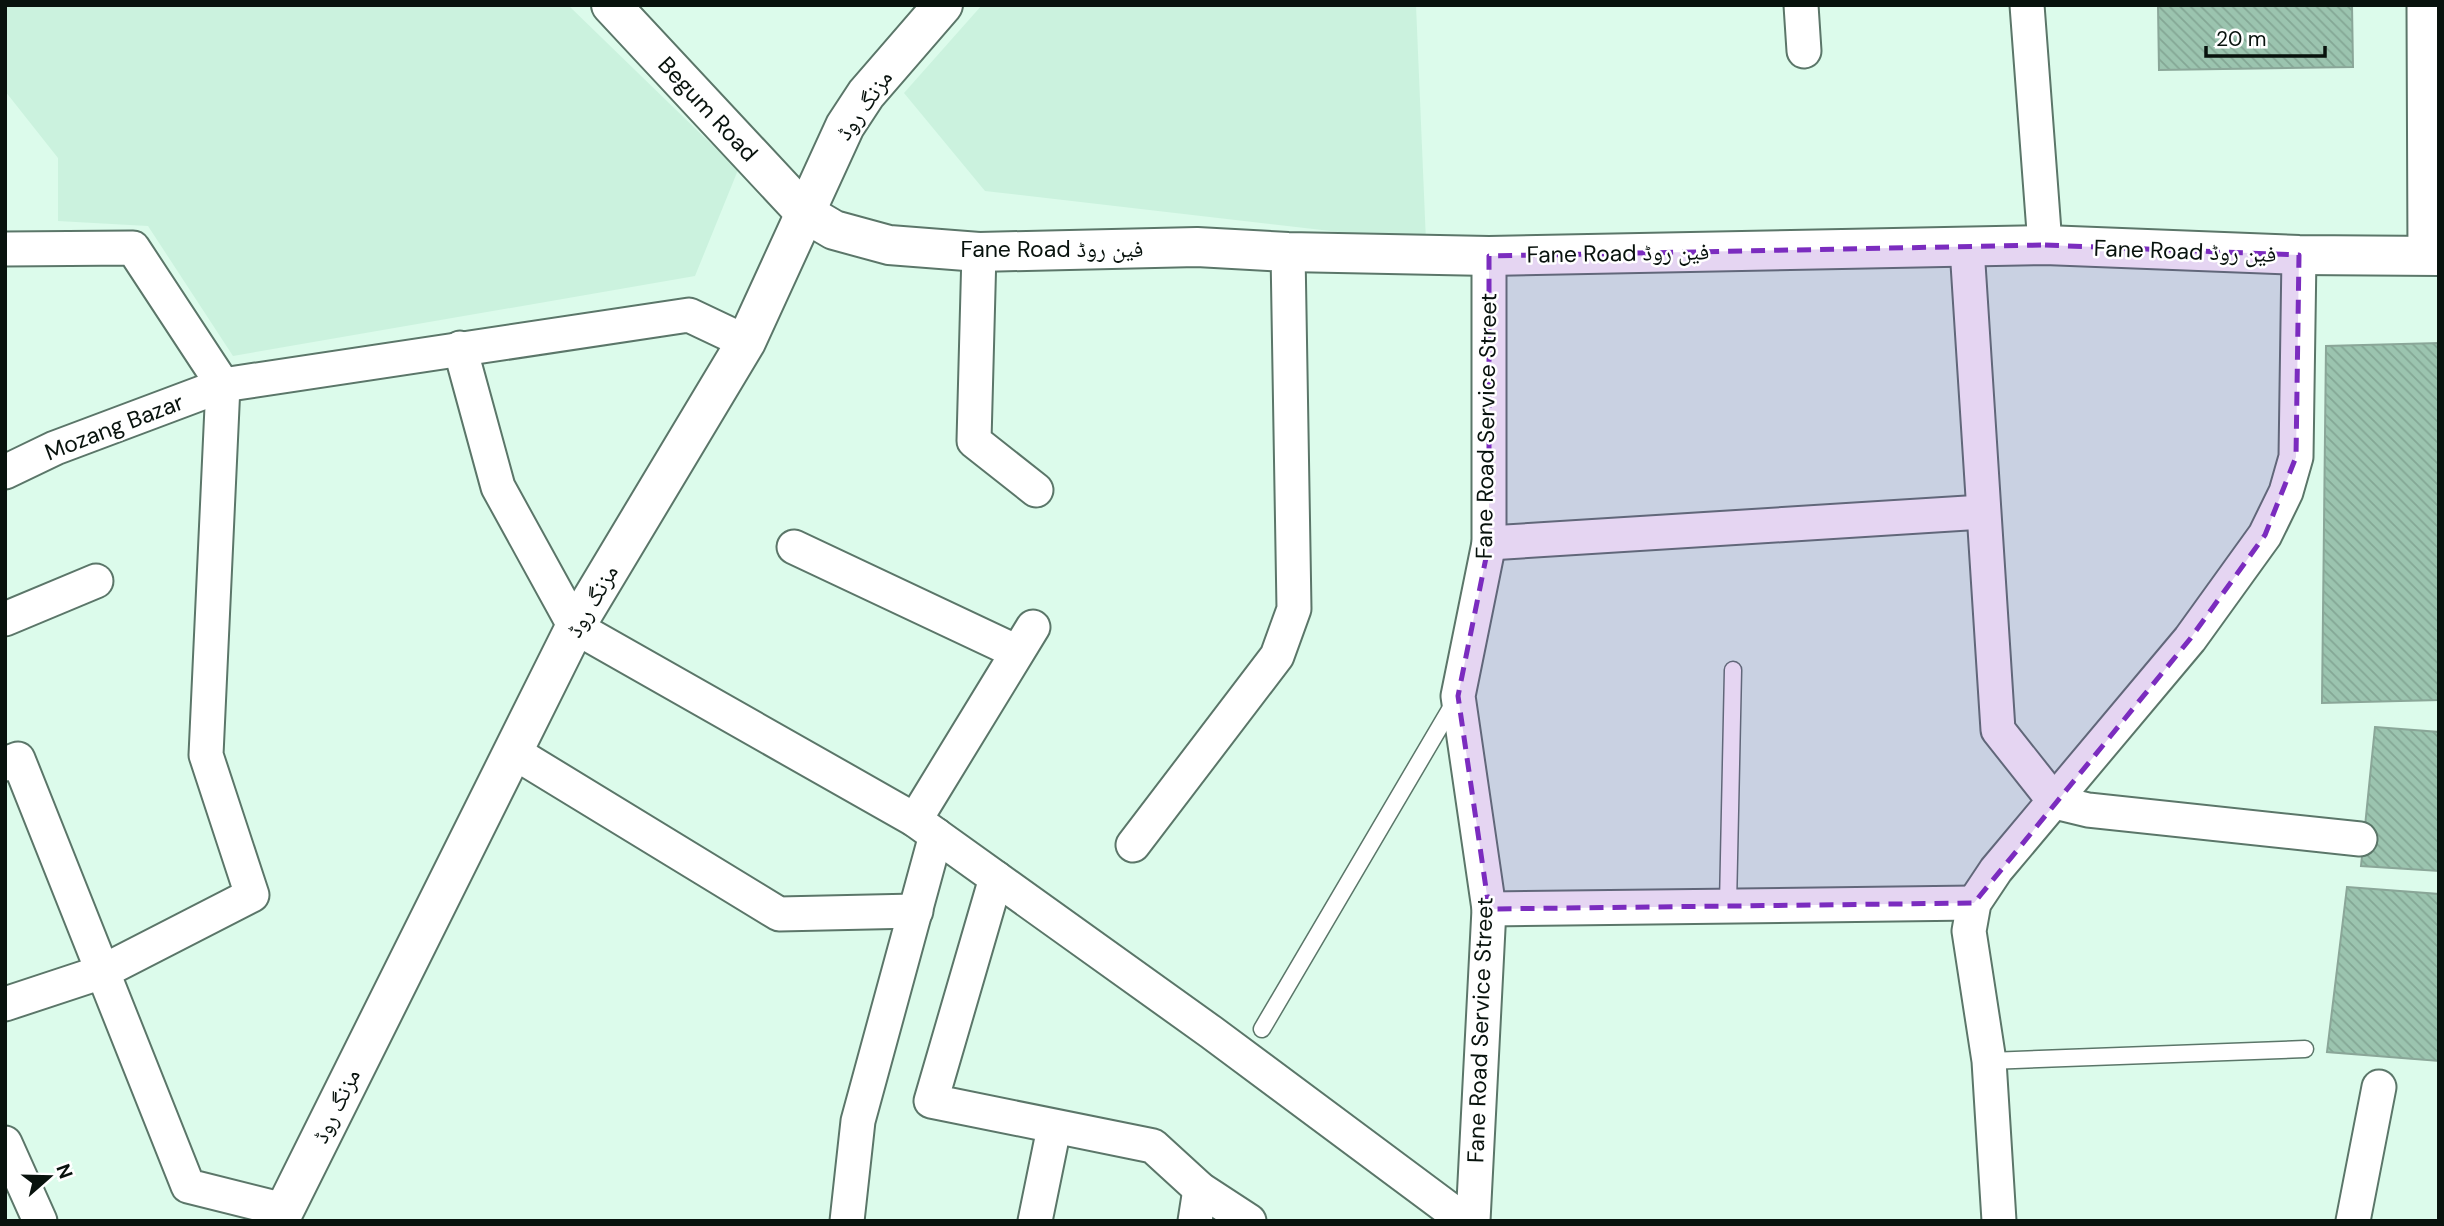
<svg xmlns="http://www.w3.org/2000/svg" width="2444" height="1226" font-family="'DM Sans','Noto Naskh Arabic',sans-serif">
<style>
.built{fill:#cbf2de}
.building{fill:url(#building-back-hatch);stroke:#8aa698;stroke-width:2}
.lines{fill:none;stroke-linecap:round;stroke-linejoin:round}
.service-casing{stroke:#5b7669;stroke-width:19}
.minor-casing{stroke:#5b7669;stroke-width:37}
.tertiary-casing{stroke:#5b7669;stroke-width:42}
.secondary-casing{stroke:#5b7669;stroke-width:42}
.service{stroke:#fff;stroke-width:16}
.minor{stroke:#fff;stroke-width:33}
.tertiary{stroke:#fff;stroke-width:38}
.secondary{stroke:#fff;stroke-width:38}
.marked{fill:#7b2cbf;fill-opacity:0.2;stroke:#7b2cbf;stroke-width:5;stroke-dasharray:14 9;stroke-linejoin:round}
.labels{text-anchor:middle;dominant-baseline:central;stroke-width:5;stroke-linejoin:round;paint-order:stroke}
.street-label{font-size:23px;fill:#08120d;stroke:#fff}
</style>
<defs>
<pattern id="building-back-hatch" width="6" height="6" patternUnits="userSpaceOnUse" patternTransform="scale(1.75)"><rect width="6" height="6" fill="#9bc4af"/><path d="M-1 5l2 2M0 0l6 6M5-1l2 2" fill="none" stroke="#84a795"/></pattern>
</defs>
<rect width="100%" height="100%" fill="#dcfbeb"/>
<!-- built -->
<g class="built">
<path d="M5 5H568L738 170 695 276 233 356 148 226 58 221V158L5 91Z"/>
<path d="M982 5H1416L1426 242 985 191 904 93Z"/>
</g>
<!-- building -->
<g class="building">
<path d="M2158 5H2352L2353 67 2159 70Z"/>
<path d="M2439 343V700L2322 703 2326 346Z"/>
<path d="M2375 727 2439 732V871L2361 866Z"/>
<path d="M2347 887 2439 894V1061L2327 1052Z"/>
</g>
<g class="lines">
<defs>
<g id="service">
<path d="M1728 905 1733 670"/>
<path d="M1262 1029 1455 701"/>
<path d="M1989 1061 2305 1049"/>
</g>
<g id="minor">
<path d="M1801 5 1804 51"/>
<path d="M2027 5 2045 245"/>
<path d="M2424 5 2425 256"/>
<path d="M1967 248 1998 730 2055 802 2088 810 2360 839"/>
<path d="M5 249 133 248 223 385"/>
<path d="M979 252 974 441 1036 490"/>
<path d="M460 348 498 487 575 627 915 820 1211 1032 1465 1221"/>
<path d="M5 472 55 448 223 385 689 315 746 342"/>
<path d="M1489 543 1983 512"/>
<path d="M794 547 1017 652"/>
<path d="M5 619 96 581"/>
<path d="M512 751 779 914 916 911"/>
<path d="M5 764 18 759 188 1186 284 1210"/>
<path d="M915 820 1033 627"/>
<path d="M1133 845 1277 656 1294 609 1288 252"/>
<path d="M996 878 931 1101 1153 1146 1200 1189 1249 1221"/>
<path d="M1489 909 1974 903"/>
<path d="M5 1004 102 972 252 895 206 755 223 385"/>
<path d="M5 1143 40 1221"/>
<path d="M847 1221 858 1121 936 835"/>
<path d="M1035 1221 1054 1128"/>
<path d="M1195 1221 1200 1189"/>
<path d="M1473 1221 1489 909 1458 696 1489 543V256"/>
<path d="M1999 1221 1989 1061 1969 931 1974 903 1996 870 2190 639 2265 535 2286 492 2296 457 2299 255"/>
<path d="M2353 1221 2379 1087"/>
</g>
<path id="tertiary" d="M611 5 805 213"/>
<g id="secondary">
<path d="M805 213 834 230 889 245 979 252 1197 247 1288 252 1489 256 2045 245 2299 255 2439 256"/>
<path d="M279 1221 575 627 746 342 845 126 866 94 943 5"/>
</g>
</defs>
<!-- service casing -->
<use href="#service" class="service-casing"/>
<!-- minor casing -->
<use href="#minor" class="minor-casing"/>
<!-- tertiary casing -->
<use href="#tertiary" class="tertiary-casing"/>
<!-- secondary casing -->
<use href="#secondary" class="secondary-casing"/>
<!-- service -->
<use href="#service" class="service"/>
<!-- minor -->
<use href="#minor" class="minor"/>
<!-- tertiary -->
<use href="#tertiary" class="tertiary"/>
<!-- secondary -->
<use href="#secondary" class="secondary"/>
</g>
<!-- marked area -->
<path class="marked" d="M2045 245 2299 255 2296 457 2265 535 2190 639 1974 903 1489 909 1458 696 1489 543V256Z"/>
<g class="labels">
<!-- street labels -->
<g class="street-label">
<text transform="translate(864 105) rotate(-55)">مزنگ روڈ</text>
<text transform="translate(708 109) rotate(47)">Begum Road</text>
<text x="1052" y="249">Fane Road فین روڈ</text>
<text transform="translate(2185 251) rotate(2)">Fane Road فین روڈ</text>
<text transform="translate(1618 253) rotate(-1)">Fane Road فین روڈ</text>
<text transform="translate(1486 426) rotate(-89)">Fane Road Service Street</text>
<text transform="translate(114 427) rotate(-21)">Mozang Bazar</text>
<text transform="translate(592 601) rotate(-60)">مزنگ روڈ</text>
<text transform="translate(1480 1030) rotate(-88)">Fane Road Service Street</text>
<text transform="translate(336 1106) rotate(-64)">مزنگ روڈ</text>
</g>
</g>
<!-- border -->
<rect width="2444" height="1226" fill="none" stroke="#08120d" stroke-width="14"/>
<!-- north arrow -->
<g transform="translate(49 1177) rotate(70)" stroke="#ffffff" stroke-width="5" paint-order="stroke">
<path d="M0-5L12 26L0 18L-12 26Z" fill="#08120d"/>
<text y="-10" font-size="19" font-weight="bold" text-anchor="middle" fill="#08120d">N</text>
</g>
<!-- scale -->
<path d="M2206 46v10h119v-10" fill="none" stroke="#08120d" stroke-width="3.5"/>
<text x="2216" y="46" font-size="21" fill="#08120d" stroke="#ffffff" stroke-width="5" paint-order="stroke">20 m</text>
</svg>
